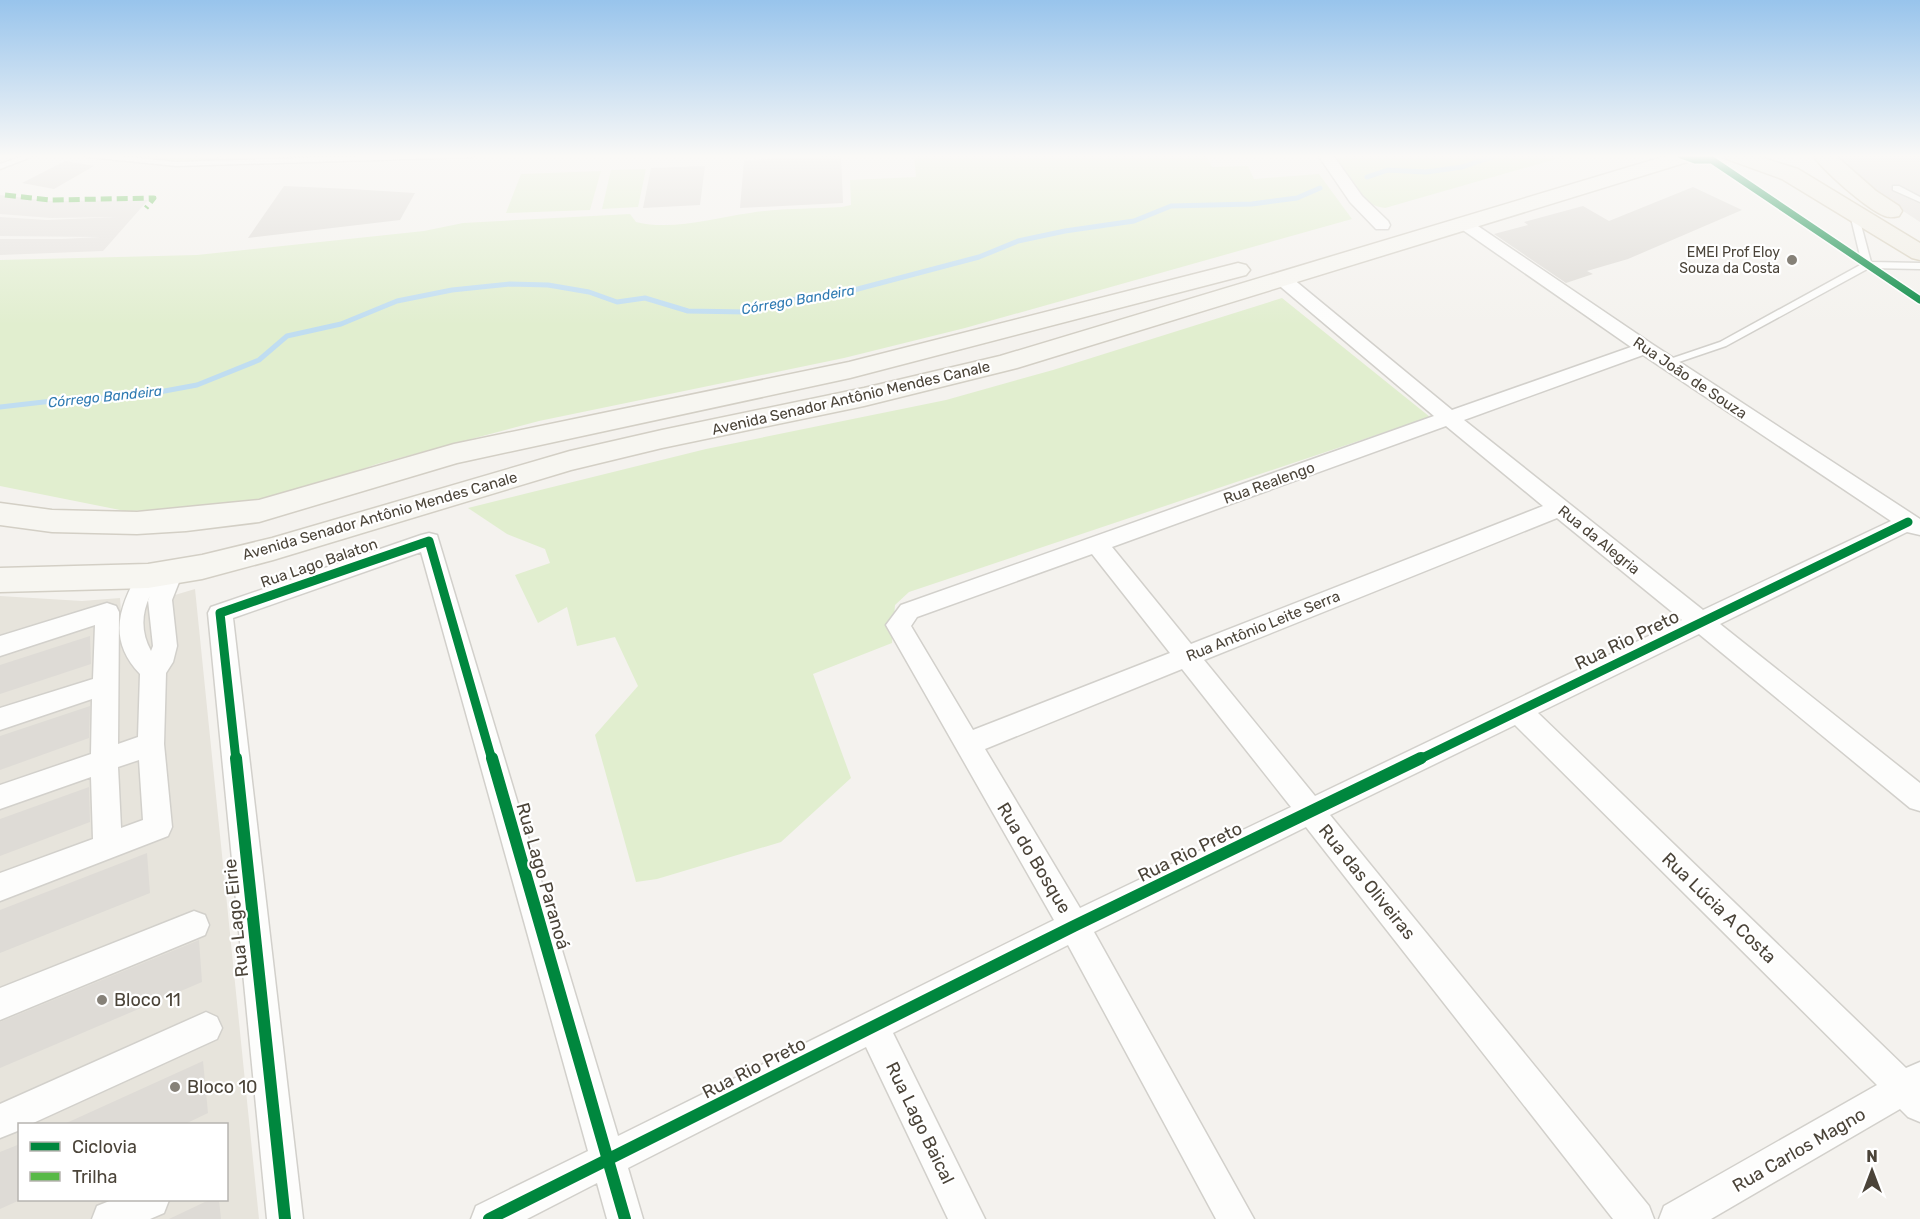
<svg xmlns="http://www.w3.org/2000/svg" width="1920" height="1219" font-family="Rubik,sans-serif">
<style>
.residential{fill:#e7e4dc;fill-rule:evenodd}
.industrial{fill:#e6e2de}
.green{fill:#e1eecf}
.parking{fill:#e6e3df}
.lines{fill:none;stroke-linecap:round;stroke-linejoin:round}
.stream{stroke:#c0ddf1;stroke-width:5}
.building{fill:#dedbd6}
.service-casing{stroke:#d2d0cb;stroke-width:3}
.minor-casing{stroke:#d2d0cb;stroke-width:3}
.secondary-casing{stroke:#d3cfc5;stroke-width:3}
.primary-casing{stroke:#d6cebb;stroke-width:3}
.service{fill:#fdfdfc;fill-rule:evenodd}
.minor{fill:#fdfdfc;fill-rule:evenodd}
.secondary{fill:#f7f6f1;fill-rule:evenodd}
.primary{fill:#f2efe6;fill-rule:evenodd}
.quiet{stroke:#58b947;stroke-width:5;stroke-dasharray:11 5;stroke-linecap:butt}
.cycleway-far2-casing{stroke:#fff;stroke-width:10}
.cycleway-far1-casing{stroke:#fff;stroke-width:13}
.cycleway-casing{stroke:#fff;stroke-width:16}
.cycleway-far2{stroke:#00873e;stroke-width:7}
.cycleway-far1{stroke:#00873e;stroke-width:9}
.cycleway{stroke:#00873e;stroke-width:12}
.poi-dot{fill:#868178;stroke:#fff;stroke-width:2}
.labels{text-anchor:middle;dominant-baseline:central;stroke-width:4.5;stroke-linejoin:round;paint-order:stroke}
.far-poi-label{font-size:14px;fill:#4b4439;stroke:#fff;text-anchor:end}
.far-water-label{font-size:14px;font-style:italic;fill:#2e7ab2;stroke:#fff}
.street-label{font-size:15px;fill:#4b4439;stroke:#fff}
.near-street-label{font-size:18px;fill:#4b4439;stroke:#fff}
.near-poi-label{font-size:18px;fill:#4b4439;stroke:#fff;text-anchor:start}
</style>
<rect width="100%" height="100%" fill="#f4f2ee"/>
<!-- residential -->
<path class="residential" d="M195 589 259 1219H0V596L82 601 120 598 121 611ZM20 1124H226V1200H20Z"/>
<!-- industrial -->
<path class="industrial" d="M1835 155H1920V222L1859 182Z"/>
<!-- green -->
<g class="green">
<path d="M110 155 215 159 412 155C312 159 210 168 110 155Z"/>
<path d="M914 155H1206L1212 167 1248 166 1254 179 1319 174 1352 219 965 328 844 358 539 421 377 464 295 492 206 509 125 511 0 486V260L197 255 424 231 463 223 630 214 636 222C673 231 713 218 750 213 780 208 812 209 842 207L851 205 850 180 916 177Z"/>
<path d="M1362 155H1570L1385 208C1360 206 1347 177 1334 158Z"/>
<path d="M646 169 638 207 602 209 611 170Z"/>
<path d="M601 171 590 210 506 213 521 174Z"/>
<path d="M1282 298 1430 417 909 592 895 605 892 643 813 674 851 778 781 842 657 879 636 882 595 735 638 686 615 637 577 646 567 607 538 623 515 575 550 563 545 549 507 534 468 508 706 449 946 400 1053 370Z"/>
</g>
<!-- parking -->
<path class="parking" d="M0 195 49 201 148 200 103 251 0 255V239H62L100 237 0 236V217L47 220 117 217 51 218 0 214Z"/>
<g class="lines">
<!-- stream -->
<g class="stream">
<path d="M1367 177 1388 170 1426 172 1462 167 1498 155"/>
<path d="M0 407 61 400 132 397 197 385 259 360 287 336 341 324 397 301 452 290 510 284 548 285 589 292 617 302 645 298 688 311 747 312 785 301 854 290 979 257 1018 241 1065 231 1134 221 1171 206 1252 204 1297 198 1320 188"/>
</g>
</g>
<!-- building -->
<g class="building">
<path d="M841 156 843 203 740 208 744 160Z"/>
<path d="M65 161 94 166 54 189 22 183Z"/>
<path d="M705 166 700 205 643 208 651 168Z"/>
<path d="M284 186 350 189 415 193 400 220 248 238Z"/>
<path d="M1693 187 1742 210 1628 259 1587 271 1593 274 1566 283 1494 234 1528 225 1524 222 1583 206 1609 221Z"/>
<path d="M90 636 91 664 0 694V665Z"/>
<path d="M90 706 89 738 0 770V736Z"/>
<path d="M89 787 90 822 0 856V819Z"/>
<path d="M147 853 150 893 0 953V910Z"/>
<path d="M199 940 202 982 0 1068V1022Z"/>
<path d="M203 1061 208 1113 183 1125H62Z"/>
<path d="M20 1144V1200L0 1209V1152Z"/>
<path d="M209 1200H219L221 1219H169Z"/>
</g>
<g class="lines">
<defs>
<g id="service">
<path d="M26 155H36L0 169V164Z"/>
<path d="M85 155H109L176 162 403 155H476L472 157 176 166 89 157Z"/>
<path d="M196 155H221C215 159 202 159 196 155Z"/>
<path d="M1893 186H1899L1920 197V202L1893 190Z"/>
<path d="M1850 208 1857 210 1871 262 1920 263V269L1869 268 1726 346 1670 365H1664V361L1720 342 1862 264 1849 210Z"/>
</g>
<g id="minor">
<path d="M1318 155H1333L1362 196 1388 221 1390 225 1388 229H1376L1350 202Z"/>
<path d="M1463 218 1469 220 1652 344 1920 519V535L1907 532 1720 624 1920 783V811L1910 808 1699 634 1538 713 1906 1068 1920 1062V1122L1908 1117 1900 1109 1711 1219H1659L1664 1206 1877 1085 1515 725 1330 815 1649 1206 1654 1219H1613L1306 827 1094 932 1254 1219H1216L1068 945 893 1033 985 1219H948L866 1047 628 1168 643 1219H607L597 1183 527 1219H471L476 1206 588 1151 421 552 233 618 303 1219H267L208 613 211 607 421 535 429 533 437 535 618 1136 1054 920 886 625 901 605 1434 416 1275 282 1272 278 1275 274H1287L1452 410 1631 347 1457 226 1455 223ZM1643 355 1891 521 1703 610 1464 420ZM1446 426 1543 506 1191 644 1112 547ZM1557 518 1682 620 1315 796 1204 660ZM1092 554 1170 653 973 730 911 626 917 617ZM1182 669 1291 807 1080 908 985 749Z"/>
<path d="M171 563 179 566 183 572 172 600 177 646 173 662 166 673 164 744 172 827 168 836 0 901V873L93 839 91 777 0 809V785L91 754 92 699 0 730V708L93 679 95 625 0 656V636L107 603 116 606 119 612 118 744 138 737 140 674C107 639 119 607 140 570L148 567 156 570 159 574 163 566ZM150 596 148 600 153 646 151 651C141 633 141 614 150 596ZM139 760 143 820 121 828 118 767Z"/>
<path d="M194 911 205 915 209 925 205 935 0 1020V988Z"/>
<path d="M206 1012 217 1017 222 1028 217 1039 31 1124H20V1130L0 1138V1104Z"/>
<path d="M112 1200H169L164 1213 150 1219H92L97 1206Z"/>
</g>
<g id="secondary">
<path d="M1669 155H1700L1697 159 1017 368 864 406 662 448 571 470 273 560 202 579 148 588 0 592V568L148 564 202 555 272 538 570 451 662 430 864 388 1000 356Z"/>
<path d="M1238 263 1246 265 1250 270 1246 275 850 378 457 463 259 522 186 531 137 534 52 532 0 525V503L52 510 137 512 259 500 454 444 849 362Z"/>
</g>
<g id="primary">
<path d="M1724 155H1754L1798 169 1920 243V260L1912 258 1782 179 1727 159Z"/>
<path d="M1813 155H1835L1876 191 1899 206 1902 211 1899 216C1894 217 1890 218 1885 216 1868 210 1822 170 1813 155Z"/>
</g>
</defs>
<!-- service casing -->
<use href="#service" class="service-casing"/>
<!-- minor casing -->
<use href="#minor" class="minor-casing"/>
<!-- secondary casing -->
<use href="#secondary" class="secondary-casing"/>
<!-- primary casing -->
<use href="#primary" class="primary-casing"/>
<!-- service -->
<use href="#service" class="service"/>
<!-- minor -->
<use href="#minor" class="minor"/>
<!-- secondary -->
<use href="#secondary" class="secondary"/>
<!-- primary -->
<use href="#primary" class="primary"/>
<!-- quiet -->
<path class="quiet" d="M5 195 51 200 154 198 146 208"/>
<defs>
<path id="cycleway-far2" d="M1681 155 1695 160H1712L1920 300"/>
<g id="cycleway-far1">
<path d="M236 760 220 613 429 541 492 760"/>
<path d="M1418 760 1908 522"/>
</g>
<g id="cycleway">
<path d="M236 758 285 1219"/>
<path d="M492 758 625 1219"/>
<path d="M489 1219 1074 926 1421 758"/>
</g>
</defs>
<!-- cycleway-far2 casing -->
<use href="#cycleway-far2" class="cycleway-far2-casing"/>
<!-- cycleway-far1 casing -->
<use href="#cycleway-far1" class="cycleway-far1-casing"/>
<!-- cycleway casing -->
<use href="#cycleway" class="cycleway-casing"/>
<!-- cycleway-far2 -->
<use href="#cycleway-far2" class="cycleway-far2"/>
<!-- cycleway-far1 -->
<use href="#cycleway-far1" class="cycleway-far1"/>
<!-- cycleway -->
<use href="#cycleway" class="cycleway"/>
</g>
<!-- sky -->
<linearGradient id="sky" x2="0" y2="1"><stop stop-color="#98c4ec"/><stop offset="0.48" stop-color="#faf9f7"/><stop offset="1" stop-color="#faf9f7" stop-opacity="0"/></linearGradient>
<rect width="1920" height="325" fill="url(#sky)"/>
<!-- markers -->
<g class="poi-dot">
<circle cx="1792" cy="260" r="6"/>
<circle cx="102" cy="1000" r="6"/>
<circle cx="175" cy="1087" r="6"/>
</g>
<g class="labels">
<!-- far-poi labels -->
<g class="far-poi-label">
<text x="1780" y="252">EMEI Prof Eloy<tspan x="1780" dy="16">Souza da Costa</tspan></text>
</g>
<!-- far-water labels -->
<g class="far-water-label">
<text transform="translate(798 300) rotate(-10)">Córrego Bandeira</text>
<text transform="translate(105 397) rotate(-6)">Córrego Bandeira</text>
</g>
<!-- street labels -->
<g class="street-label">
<text transform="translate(1690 378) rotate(34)">Rua João de Souza</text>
<text transform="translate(851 398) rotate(-13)">Avenida Senador Antônio Mendes Canale</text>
<text transform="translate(1269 483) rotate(-20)">Rua Realengo</text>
<text transform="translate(380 516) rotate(-16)">Avenida Senador Antônio Mendes Canale</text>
<text transform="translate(1599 540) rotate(39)">Rua da Alegria</text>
<text transform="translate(319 563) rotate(-19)">Rua Lago Balaton</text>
<text transform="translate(1263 626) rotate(-22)">Rua Antônio Leite Serra</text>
</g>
<!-- near-street labels -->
<g class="near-street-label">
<text transform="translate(1627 640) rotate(-26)">Rua Rio Preto</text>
<text transform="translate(1190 852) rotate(-26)">Rua Rio Preto</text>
<text transform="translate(1034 858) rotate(59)">Rua do Bosque</text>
<text transform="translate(543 876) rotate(74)">Rua Lago Paranoá</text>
<text transform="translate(1367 882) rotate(51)">Rua das Oliveiras</text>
<text transform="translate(1719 908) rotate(44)">Rua Lúcia A Costa</text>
<text transform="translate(236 918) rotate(-96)">Rua Lago Eirie</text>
<text transform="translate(754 1068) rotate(-27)">Rua Rio Preto</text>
<text transform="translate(920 1123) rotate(64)">Rua Lago Baical</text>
<text transform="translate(1799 1150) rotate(-30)">Rua Carlos Magno</text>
</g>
<!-- near-poi labels -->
<g class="near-poi-label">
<text x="114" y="1000">Bloco 11</text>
<text x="187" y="1087">Bloco 10</text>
</g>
</g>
<!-- legend -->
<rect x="18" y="1123" width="210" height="78" fill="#ffffff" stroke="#b7b4b0" stroke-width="1.5"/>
<rect x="30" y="1142" width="30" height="9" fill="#00873e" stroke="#b7b4b0" stroke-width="1.5"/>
<text x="72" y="1153" font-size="18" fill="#4b4439">Ciclovia</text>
<rect x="30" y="1172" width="30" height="9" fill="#58b947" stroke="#b7b4b0" stroke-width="1.5"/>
<text x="72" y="1183" font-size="18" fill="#4b4439">Trilha</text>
<!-- north arrow -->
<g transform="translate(1872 1171)" stroke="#ffffff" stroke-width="4.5" paint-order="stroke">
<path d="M0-4.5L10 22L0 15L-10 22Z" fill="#4b4439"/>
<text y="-9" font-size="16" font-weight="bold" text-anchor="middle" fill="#4b4439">N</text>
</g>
</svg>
